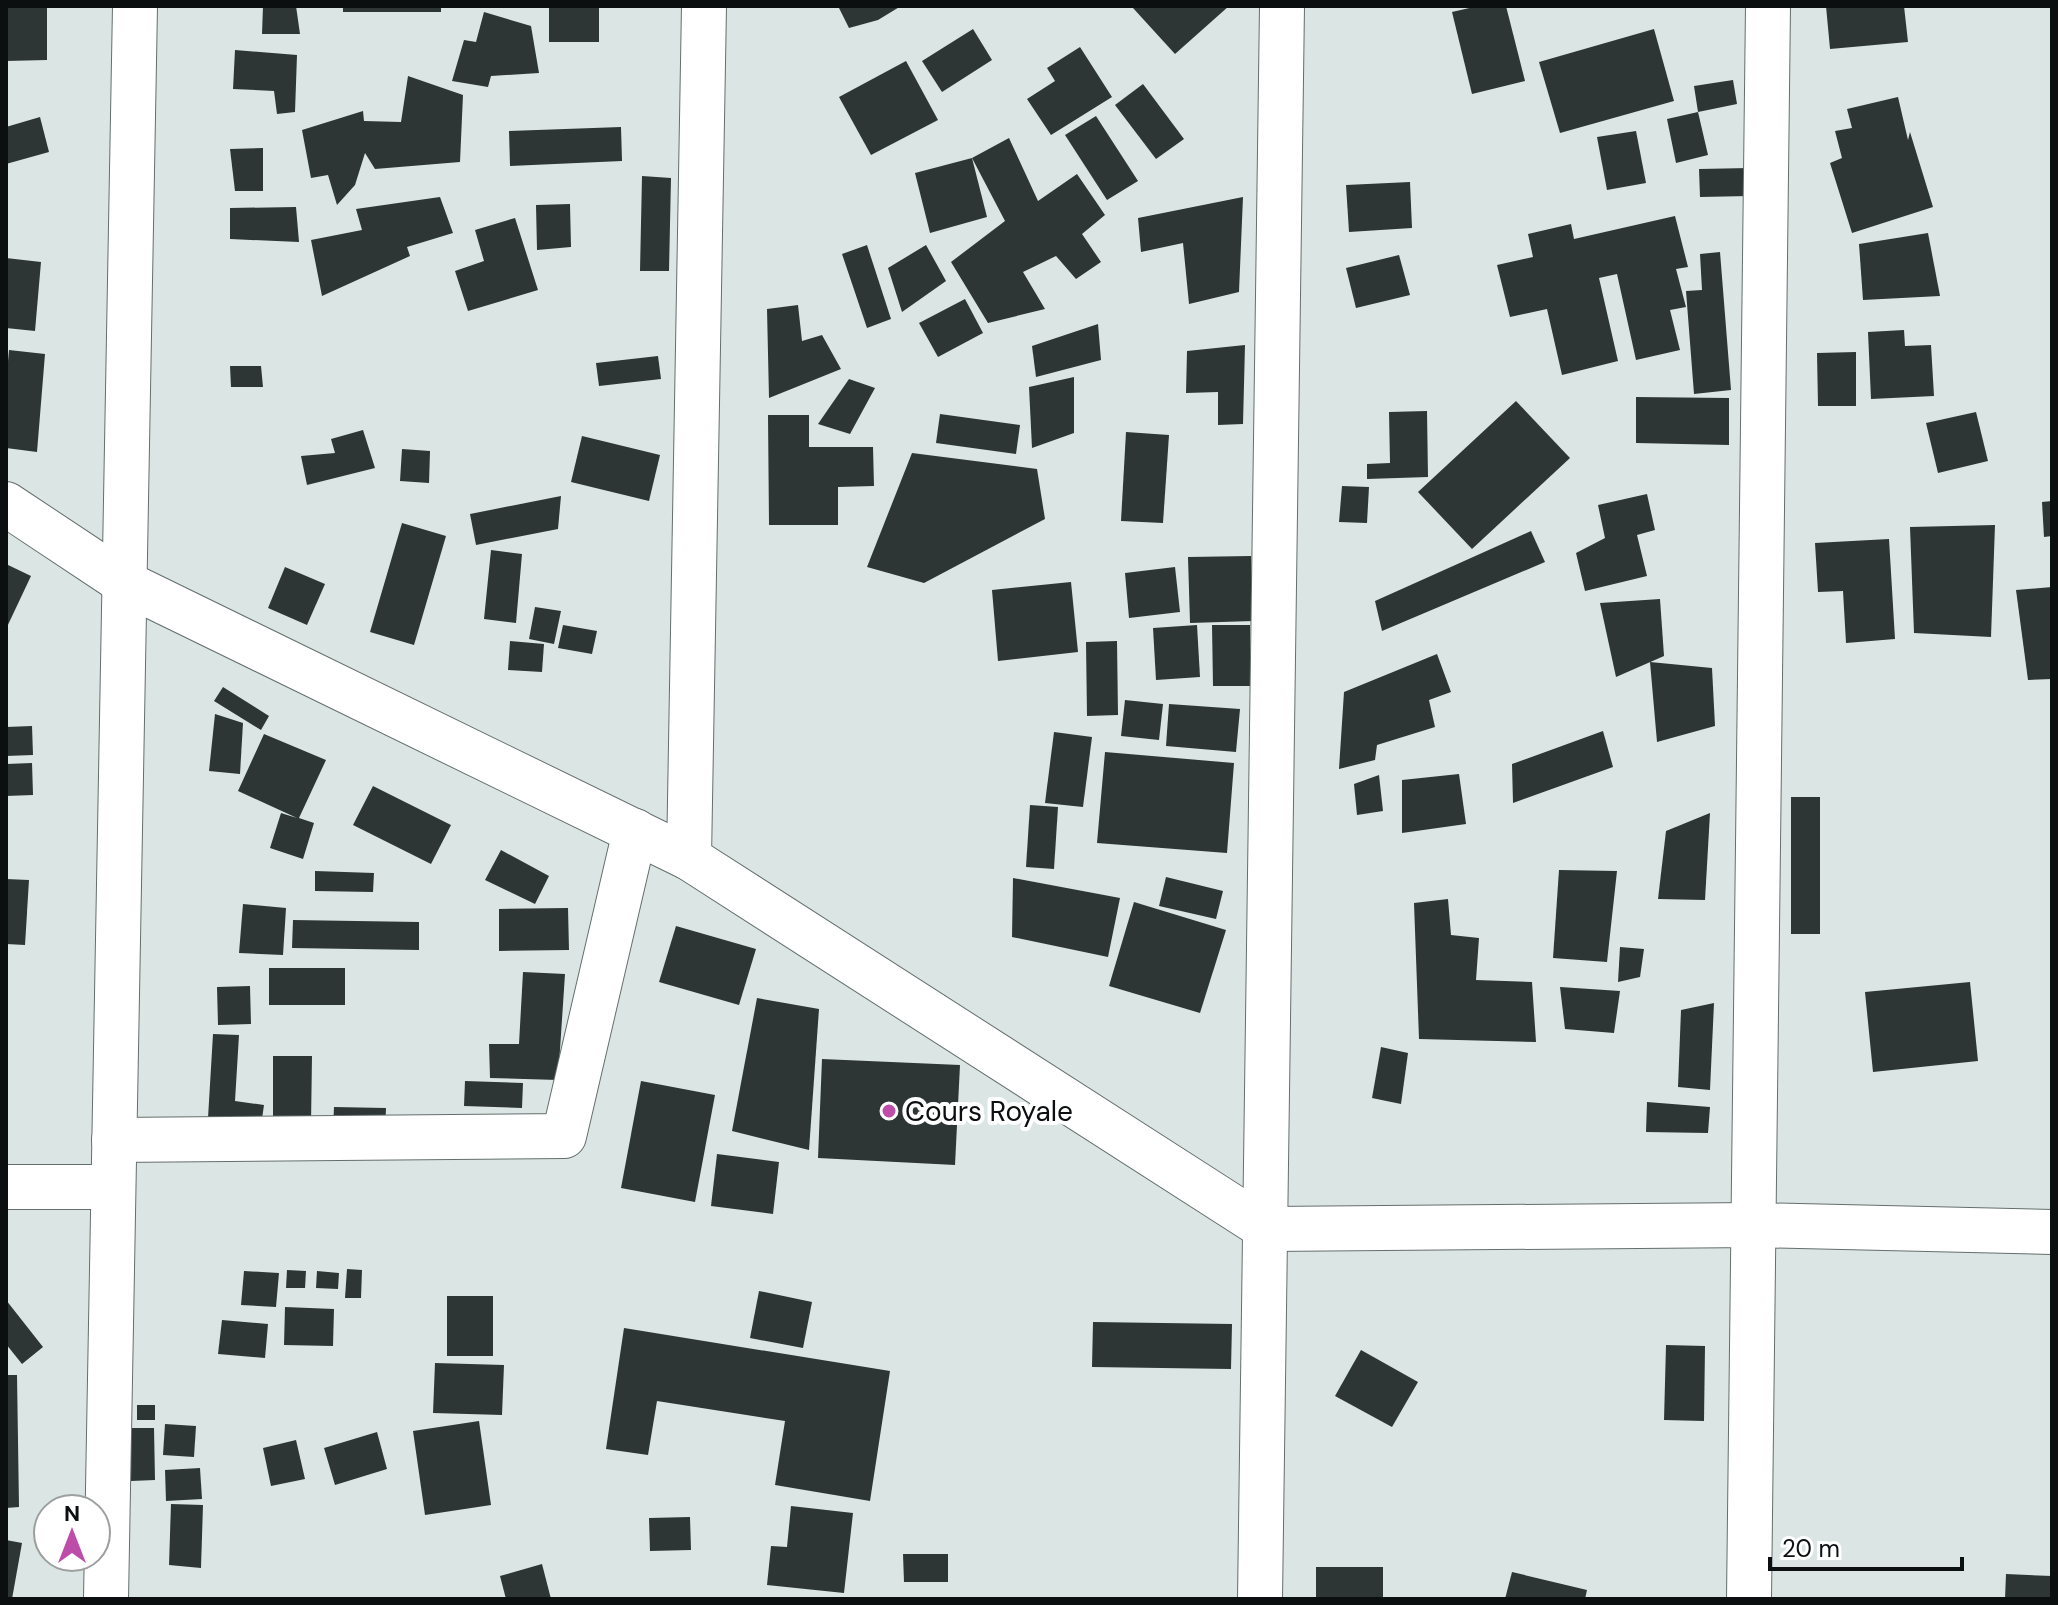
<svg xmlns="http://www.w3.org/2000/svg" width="2058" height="1605" font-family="'DM Sans',sans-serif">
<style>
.building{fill:#2d3635}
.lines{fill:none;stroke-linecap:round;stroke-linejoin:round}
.minor-casing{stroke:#646f6d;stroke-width:46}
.minor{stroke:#fff;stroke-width:44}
.poi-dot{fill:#be4da9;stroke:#fff;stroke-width:3}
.labels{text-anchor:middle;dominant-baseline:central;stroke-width:8;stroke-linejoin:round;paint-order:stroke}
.poi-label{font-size:28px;fill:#0b0f0f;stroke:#fff;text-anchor:start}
</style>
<rect width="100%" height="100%" fill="#dbe6e4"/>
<!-- building -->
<g class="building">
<path d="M6 6H47V60L6 61Z"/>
<path d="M263 6H296L300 34H262Z"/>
<rect x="343" y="6" width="98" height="6"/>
<rect x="549" y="6" width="50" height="36"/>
<path d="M838 6H901L878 20 849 28Z"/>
<path d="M1136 6H1229L1175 54 1133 8Z"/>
<path d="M1478 6H1506L1525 81 1472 94 1452 12Z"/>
<path d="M1826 6H1904L1908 42 1830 49Z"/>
<path d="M484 12 531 26 539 73 491 76 488 87 452 81 464 40 476 42Z"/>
<path d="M973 29 992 60 942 92 922 61Z"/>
<path d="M1654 29 1674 101 1560 133 1539 62Z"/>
<path d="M1080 47 1112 97 1051 135 1027 99 1055 81 1047 68Z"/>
<path d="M235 50 297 55 295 112 277 114 274 91 233 89Z"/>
<path d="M906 61 938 120 871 155 839 97Z"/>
<path d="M408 76 463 95 460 162 375 169 365 153 355 185 337 205 328 175 311 178 302 130 363 111 364 121 401 122Z"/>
<path d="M1733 80 1737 104 1698 112 1694 86Z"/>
<path d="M1143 84 1184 139 1156 159 1115 105Z"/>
<path d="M1898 97 1908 140 1910 132 1933 207 1852 233 1830 163 1842 158 1835 131 1852 128 1847 109Z"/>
<path d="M1698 112 1708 155 1676 163 1667 119Z"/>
<path d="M1096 116 1138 181 1107 200 1065 135Z"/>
<path d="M40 117 49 152 6 164V127Z"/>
<path d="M621 127 622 161 510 166 509 131Z"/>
<path d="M1636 131 1646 183 1607 190 1597 137Z"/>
<path d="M1009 138 1038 201 1077 174 1105 215 1082 234 1101 262 1076 279 1056 256 1023 272 1045 309 988 323 951 262 1005 221 972 158Z"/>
<path d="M263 148V191H235L230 149Z"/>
<path d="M972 158 987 217 930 233 915 173Z"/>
<path d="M1749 168V196L1700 197 1699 169Z"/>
<path d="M642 176 671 178 669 271H640Z"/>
<path d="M1410 182 1412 228 1349 232 1346 185Z"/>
<path d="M440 197 453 233 407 247 410 256 322 296 311 240 362 230 356 209Z"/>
<path d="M1243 197 1239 292 1189 304 1183 243 1141 252 1138 218Z"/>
<path d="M570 204 571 247 537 250 536 205Z"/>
<path d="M296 207 299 242 230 239V208Z"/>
<path d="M1675 216 1688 267 1676 269 1686 307 1670 310 1680 350 1636 360 1617 274 1599 278 1618 361 1562 375 1547 309 1510 317 1497 265 1533 257 1528 234 1571 224 1574 239Z"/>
<path d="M515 218 538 290 468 311 455 271 484 261 475 230Z"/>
<path d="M1928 233 1940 296 1863 300 1859 244Z"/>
<path d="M867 245 891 319 867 328 842 254Z"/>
<path d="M926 245 946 281 902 312 888 268Z"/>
<path d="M1720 252 1731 390 1694 394 1686 291 1702 290 1700 254Z"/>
<path d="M1399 255 1410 295 1356 308 1346 268Z"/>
<path d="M6 258 41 262 35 331 6 328Z"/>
<path d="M965 299 983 333 938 357 919 323Z"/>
<path d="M798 305 802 341 822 335 841 369 769 398 767 309Z"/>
<path d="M1098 324 1101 360 1036 377 1032 346Z"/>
<path d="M1904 330 1905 346 1931 345 1934 396 1871 399 1868 332Z"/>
<path d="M1245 345 1243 424 1218 425V392L1186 393 1187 351Z"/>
<path d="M9 350 45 354 37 452 6 448V384Z"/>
<path d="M1856 352V406H1818L1817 353Z"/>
<path d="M658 356 661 379 599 386 596 363Z"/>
<path d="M230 366H261L263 387H231Z"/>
<path d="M1074 377V433L1032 448 1029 387Z"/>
<path d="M849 379 875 388 850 434 818 424Z"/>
<path d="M1636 397 1729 398V445L1636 443Z"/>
<path d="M1516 401 1570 458 1472 549 1418 492Z"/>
<path d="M1427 411 1428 477 1367 479V464L1390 463 1389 412Z"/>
<path d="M1976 412 1988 461 1938 473 1926 423Z"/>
<path d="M940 414 1020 425 1016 454 936 443Z"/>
<path d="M768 415H809V447H873L874 486 838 487V525H769Z"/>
<path d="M363 430 375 468 307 485 301 456 335 453 331 439Z"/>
<path d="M1126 432 1169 435 1163 523 1121 521Z"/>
<path d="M582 436 660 455 649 501 571 482Z"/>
<path d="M402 449 430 451 429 483 400 481Z"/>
<path d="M912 453 1037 469 1045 519 924 583 867 567Z"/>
<path d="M1342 486 1369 487 1367 523 1339 522Z"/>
<path d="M1647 494 1655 530 1637 535 1647 576 1585 591 1576 553 1605 538 1598 505Z"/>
<path d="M561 496 558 529 476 545 470 514Z"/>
<path d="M2052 501V536L2044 537 2042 502Z"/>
<path d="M402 523 446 536 414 645 370 632Z"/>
<path d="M1995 525 1991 637 1914 633 1910 527Z"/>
<path d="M1531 531 1545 562 1382 631 1375 601Z"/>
<path d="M1889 539 1895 639 1846 643 1843 591 1818 592 1815 543Z"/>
<path d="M491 550 522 554 516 623 484 619Z"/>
<path d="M1251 556 1253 621 1190 623 1188 557Z"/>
<path d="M6 564 31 576 6 629Z"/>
<path d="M285 567 325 584 307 625 268 608Z"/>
<path d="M1175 567 1180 612 1129 618 1125 573Z"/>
<path d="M1071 582 1078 652 998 661 992 590Z"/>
<path d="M2052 587V679L2028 680 2016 590Z"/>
<path d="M1660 599 1664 656 1616 677 1600 603Z"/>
<path d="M535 607 561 611 554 644 529 639Z"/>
<path d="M563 625 597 631 592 654 558 648Z"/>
<path d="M1197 625 1200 677 1156 680 1153 628Z"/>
<path d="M1212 625H1250V686H1213Z"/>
<path d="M510 641 544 644 542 672 508 670Z"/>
<path d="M1117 641 1118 715 1087 716 1086 642Z"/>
<path d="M1437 654 1451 692 1429 700 1435 727 1377 745 1375 760 1339 769 1344 692Z"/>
<path d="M1650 662 1712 668 1715 726 1657 742Z"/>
<path d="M223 687 269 716 261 730 214 701Z"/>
<path d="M1125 700 1163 704 1159 740 1121 736Z"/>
<path d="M1169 704 1240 709 1236 752 1166 746Z"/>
<path d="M215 714 243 723 240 774 209 771Z"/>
<path d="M32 726 33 755 6 756V727Z"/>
<path d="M1603 731 1613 767 1513 803 1512 764Z"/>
<path d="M1054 732 1092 737 1083 807 1045 803Z"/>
<path d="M264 734 326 760 299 818 314 823 303 859 270 848 281 813 297 818 238 791Z"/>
<path d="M1105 752 1234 763 1227 853 1097 843Z"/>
<path d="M32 763 33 795 6 796V764Z"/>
<path d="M1459 774 1466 824 1402 833V780Z"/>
<path d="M1379 775 1383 811 1357 815 1354 784Z"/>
<path d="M373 786 451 825 431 864 353 825Z"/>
<rect x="1791" y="797" width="29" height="137"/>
<path d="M1030 805 1058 807 1054 869 1026 867Z"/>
<path d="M1710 813 1705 900 1658 899 1666 831Z"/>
<path d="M501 850 549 876 535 904 485 880Z"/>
<path d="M1559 870 1617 871 1607 962 1553 958Z"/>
<path d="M315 871 374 873 373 892 315 891Z"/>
<path d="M1166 877 1223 891 1216 919 1159 906Z"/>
<path d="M1013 878 1120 898 1108 957 1012 937Z"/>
<path d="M6 879 29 880 25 945 6 944Z"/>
<path d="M1448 899 1451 935 1479 938 1476 980 1532 982 1536 1042 1419 1039 1414 903Z"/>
<path d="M1134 902 1226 930 1200 1013 1109 986Z"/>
<path d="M243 904 286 908 283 955 239 953Z"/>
<path d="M568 908 569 950 499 951V909Z"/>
<path d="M293 920 419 922V950L292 948Z"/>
<path d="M676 926 756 949 739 1005 659 982Z"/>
<path d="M1620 947 1644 949 1640 977 1618 982Z"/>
<rect x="269" y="968" width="76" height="37"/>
<path d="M523 972 565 974 558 1080 490 1078 489 1044H519Z"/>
<path d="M1970 982 1978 1061 1873 1072 1865 992Z"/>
<path d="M250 986 251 1024 218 1025 217 987Z"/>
<path d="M1560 987 1620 991 1614 1033 1565 1029Z"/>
<path d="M757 998 819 1009 809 1150 732 1131Z"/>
<path d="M1714 1003 1710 1090 1678 1087 1681 1010Z"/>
<path d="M213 1034 239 1035 235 1101 264 1105 261 1126 208 1118Z"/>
<path d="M1381 1047 1408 1053 1401 1104 1372 1098Z"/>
<path d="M273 1056H312L311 1124H273Z"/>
<path d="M822 1059 960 1065 955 1165 818 1158Z"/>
<path d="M465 1081 523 1083 522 1108 464 1106Z"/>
<path d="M641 1081 715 1095 695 1202 621 1188Z"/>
<path d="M1647 1102 1710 1107 1708 1133 1646 1132Z"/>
<path d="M334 1107 386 1108 385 1131 333 1130Z"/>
<path d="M717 1154 779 1162 773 1214 711 1206Z"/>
<path d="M347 1269 362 1270 361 1298H345Z"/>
<path d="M287 1270 306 1271 305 1288H286Z"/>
<path d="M244 1271 279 1273 276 1307 241 1305Z"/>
<path d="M317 1271 339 1273 338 1289 316 1288Z"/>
<path d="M759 1291 812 1302 803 1348 750 1338Z"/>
<rect x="447" y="1296" width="46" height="60"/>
<path d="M6 1300 43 1347 22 1364 6 1344Z"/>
<path d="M285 1307 334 1309 333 1346 284 1345Z"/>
<path d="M222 1320 268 1324 265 1358 218 1354Z"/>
<path d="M1093 1322 1232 1324 1231 1369 1092 1367Z"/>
<path d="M624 1328 890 1371 870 1501 775 1485 785 1421 657 1401 648 1455 606 1449Z"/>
<path d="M1666 1345 1705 1346 1704 1421 1664 1420Z"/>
<path d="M1361 1350 1418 1382 1392 1427 1335 1396Z"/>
<path d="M435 1363 504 1365 502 1415 433 1413Z"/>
<path d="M6 1375H17L19 1507 6 1508Z"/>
<rect x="137" y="1405" width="18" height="15"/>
<path d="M479 1421 491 1505 425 1515 413 1431Z"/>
<path d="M165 1424 196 1426 194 1457 163 1455Z"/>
<path d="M131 1428H154L155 1480 131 1481Z"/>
<path d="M377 1432 387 1469 335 1485 324 1448Z"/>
<path d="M296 1440 305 1479 271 1486 263 1448Z"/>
<path d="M200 1468 202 1499 166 1501 165 1470Z"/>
<path d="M171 1504 203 1505 201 1568 169 1565Z"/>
<path d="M791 1506 853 1513 844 1593 767 1585 771 1546 787 1547Z"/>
<path d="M690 1517 691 1550 650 1551 649 1518Z"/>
<path d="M6 1540 22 1543 12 1599H6Z"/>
<path d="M903 1554H948V1582H904Z"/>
<path d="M542 1564 551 1599H506L500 1576Z"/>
<rect x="1316" y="1567" width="67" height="32"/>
<path d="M1512 1572 1587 1590 1585 1599H1505Z"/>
<path d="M2006 1574 2052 1576V1599H2005Z"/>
</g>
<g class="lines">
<defs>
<g id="minor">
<path d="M6 504 125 583 689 858 1267 1229 1753 1225 2052 1232"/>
<path d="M689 858 704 6"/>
<path d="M114 1140 564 1136 635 831"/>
<path d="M6 1187H113"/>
<path d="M106 1599 135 6"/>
<path d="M1260 1599 1282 6"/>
<path d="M1749 1599 1768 6"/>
</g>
</defs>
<!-- minor casing -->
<use href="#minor" class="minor-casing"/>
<!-- minor -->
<use href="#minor" class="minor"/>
</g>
<!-- markers -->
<circle class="poi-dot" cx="889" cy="1111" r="8"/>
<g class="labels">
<!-- poi labels -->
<g class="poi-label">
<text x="905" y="1111">Cours Royale</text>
</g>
</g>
<!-- border -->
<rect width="2058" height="1605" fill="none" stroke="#0b0f0f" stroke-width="16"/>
<!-- north arrow -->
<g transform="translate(72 1533)"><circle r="38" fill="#ffffff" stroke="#9d9f9f" stroke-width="2"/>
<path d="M0-6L14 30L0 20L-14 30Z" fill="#be4da9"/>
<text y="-12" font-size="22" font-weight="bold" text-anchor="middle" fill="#0b0f0f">N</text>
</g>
<!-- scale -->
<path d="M1770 1557v12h192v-12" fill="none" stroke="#0b0f0f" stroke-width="4"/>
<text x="1782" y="1557" font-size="24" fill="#0b0f0f" stroke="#ffffff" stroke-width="6" paint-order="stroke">20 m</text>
</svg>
